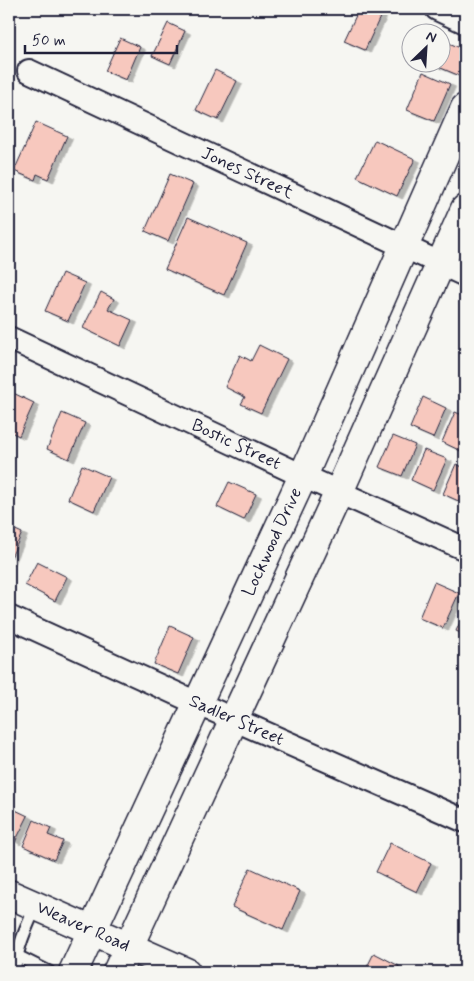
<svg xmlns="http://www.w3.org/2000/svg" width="474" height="981" font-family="Mynerve,sans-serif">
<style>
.building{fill:#f7c8be;stroke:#22223b;filter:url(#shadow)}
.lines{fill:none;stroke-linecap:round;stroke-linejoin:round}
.service-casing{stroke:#22223b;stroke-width:15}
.minor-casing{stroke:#22223b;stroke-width:26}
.tertiary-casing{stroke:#22223b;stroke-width:31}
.secondary-casing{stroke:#22223b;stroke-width:31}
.service{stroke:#f6f6f2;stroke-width:11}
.minor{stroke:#f6f6f2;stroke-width:22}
.tertiary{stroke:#f6f6f2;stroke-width:28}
.secondary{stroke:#f6f6f2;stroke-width:28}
.labels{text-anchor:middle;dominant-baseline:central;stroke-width:4;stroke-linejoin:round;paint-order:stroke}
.street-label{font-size:18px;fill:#22223b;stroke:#f6f6f2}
</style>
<defs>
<filter id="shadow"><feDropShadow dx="5.5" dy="3" stdDeviation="0" flood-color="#0004"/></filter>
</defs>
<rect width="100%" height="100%" fill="#f6f6f2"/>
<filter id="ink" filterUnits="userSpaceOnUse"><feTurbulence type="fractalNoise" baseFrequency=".02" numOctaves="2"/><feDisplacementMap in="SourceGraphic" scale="10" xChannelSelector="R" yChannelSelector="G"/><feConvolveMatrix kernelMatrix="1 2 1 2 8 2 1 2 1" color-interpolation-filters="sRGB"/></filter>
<g filter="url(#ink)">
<!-- building -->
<g class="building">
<path d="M359 9H367L381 15 365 50 344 41Z"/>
<path d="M168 23 185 31 170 64 152 56Z"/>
<path d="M120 38 140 47 126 80 105 71Z"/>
<path d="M442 40 465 50V63L460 76 429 63 442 62Z"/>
<path d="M215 70 237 81 218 120 196 110Z"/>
<path d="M423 72 450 84 434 121 407 110Z"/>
<path d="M36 122 67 136 48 179 37 174 35 180 14 171Z"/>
<path d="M375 140 415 159 397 196 357 177Z"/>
<path d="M170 174 193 184 168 241 145 231Z"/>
<path d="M188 217 247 243 224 295 165 269Z"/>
<path d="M62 273 85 283 68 321 45 311Z"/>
<path d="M101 292 114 299 108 309 132 320 120 346 83 328Z"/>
<path d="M259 345 287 359 261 413 241 404 245 397 225 387 240 355 251 361Z"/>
<path d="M9 391 34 403 19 436 9 431Z"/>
<path d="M423 397 446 408 433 438 410 428Z"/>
<path d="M455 412 465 416V448L463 452 442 442Z"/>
<path d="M62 413 85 423 69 459 47 449Z"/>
<path d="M393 436 415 445 402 476 379 467Z"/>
<path d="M424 450 447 459 433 490 411 480Z"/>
<path d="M456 464 465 468V504L443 494Z"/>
<path d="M82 465 109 477 94 511 68 499Z"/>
<path d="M229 482 256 494 244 520 217 507Z"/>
<path d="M9 527 22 533 9 562Z"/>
<path d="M37 562 67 577 55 601 25 585Z"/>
<path d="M434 582 459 593 443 628 419 618Z"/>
<path d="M465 612V635L456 631Z"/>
<path d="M170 626 194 637 178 674 154 664Z"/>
<path d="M9 807 28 816 15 842 9 838Z"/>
<path d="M34 820 51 828 48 835 63 841 54 860 23 846Z"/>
<path d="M390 843 431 863 417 892 376 872Z"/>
<path d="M250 868 300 891 283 930 232 907Z"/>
<path d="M374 953 399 966 396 972 365 971Z"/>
</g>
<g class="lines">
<defs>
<g id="service">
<path d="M9 952 49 972"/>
<path d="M14 972C17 948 26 928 36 906"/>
</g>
<g id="minor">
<path d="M437 9 465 22"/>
<path id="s1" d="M29 71 465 275"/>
<path id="s2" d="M9 338 303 476 465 549"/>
<path id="s3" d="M9 617 199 704 465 821"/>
</g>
<g id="tertiary">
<path id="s4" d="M9 894 186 972"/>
</g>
<g id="secondary">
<path id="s5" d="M73 972 303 476 465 108"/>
<path d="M117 972 339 492 465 209"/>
</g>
</defs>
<!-- service casing -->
<use href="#service" class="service-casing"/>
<!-- minor casing -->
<use href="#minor" class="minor-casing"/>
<!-- tertiary casing -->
<use href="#tertiary" class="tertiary-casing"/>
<!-- secondary casing -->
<use href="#secondary" class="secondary-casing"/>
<!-- service -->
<use href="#service" class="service"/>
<!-- minor -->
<use href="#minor" class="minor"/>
<!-- tertiary -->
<use href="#tertiary" class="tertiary"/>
<!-- secondary -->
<use href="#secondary" class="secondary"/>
</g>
</g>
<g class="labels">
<!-- street labels -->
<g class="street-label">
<text stroke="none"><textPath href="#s1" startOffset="241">Jones Street</textPath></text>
<text stroke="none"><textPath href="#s2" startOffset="251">Bostic Street</textPath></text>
<text stroke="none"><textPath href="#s5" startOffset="474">Lockwood Drive</textPath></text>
<text stroke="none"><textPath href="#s3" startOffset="250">Sadler Street</textPath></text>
<text stroke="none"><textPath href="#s4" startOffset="81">Weaver Road</textPath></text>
</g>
</g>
<!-- margin -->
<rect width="474" height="981" fill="none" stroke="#f6f6f2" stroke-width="30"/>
<rect x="15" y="15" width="444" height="951" fill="none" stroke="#22223b" stroke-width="2" filter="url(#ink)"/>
<!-- north arrow -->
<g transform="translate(426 48) rotate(25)"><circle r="24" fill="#f6f6f2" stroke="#a1a1a9"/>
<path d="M0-4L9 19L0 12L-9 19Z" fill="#22223b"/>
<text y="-8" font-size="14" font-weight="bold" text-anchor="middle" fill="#22223b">N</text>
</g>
<!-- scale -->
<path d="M25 45v8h152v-8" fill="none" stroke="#22223b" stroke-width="2.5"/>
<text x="32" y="45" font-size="15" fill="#22223b" stroke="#f6f6f2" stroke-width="4" paint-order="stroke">50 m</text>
</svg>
